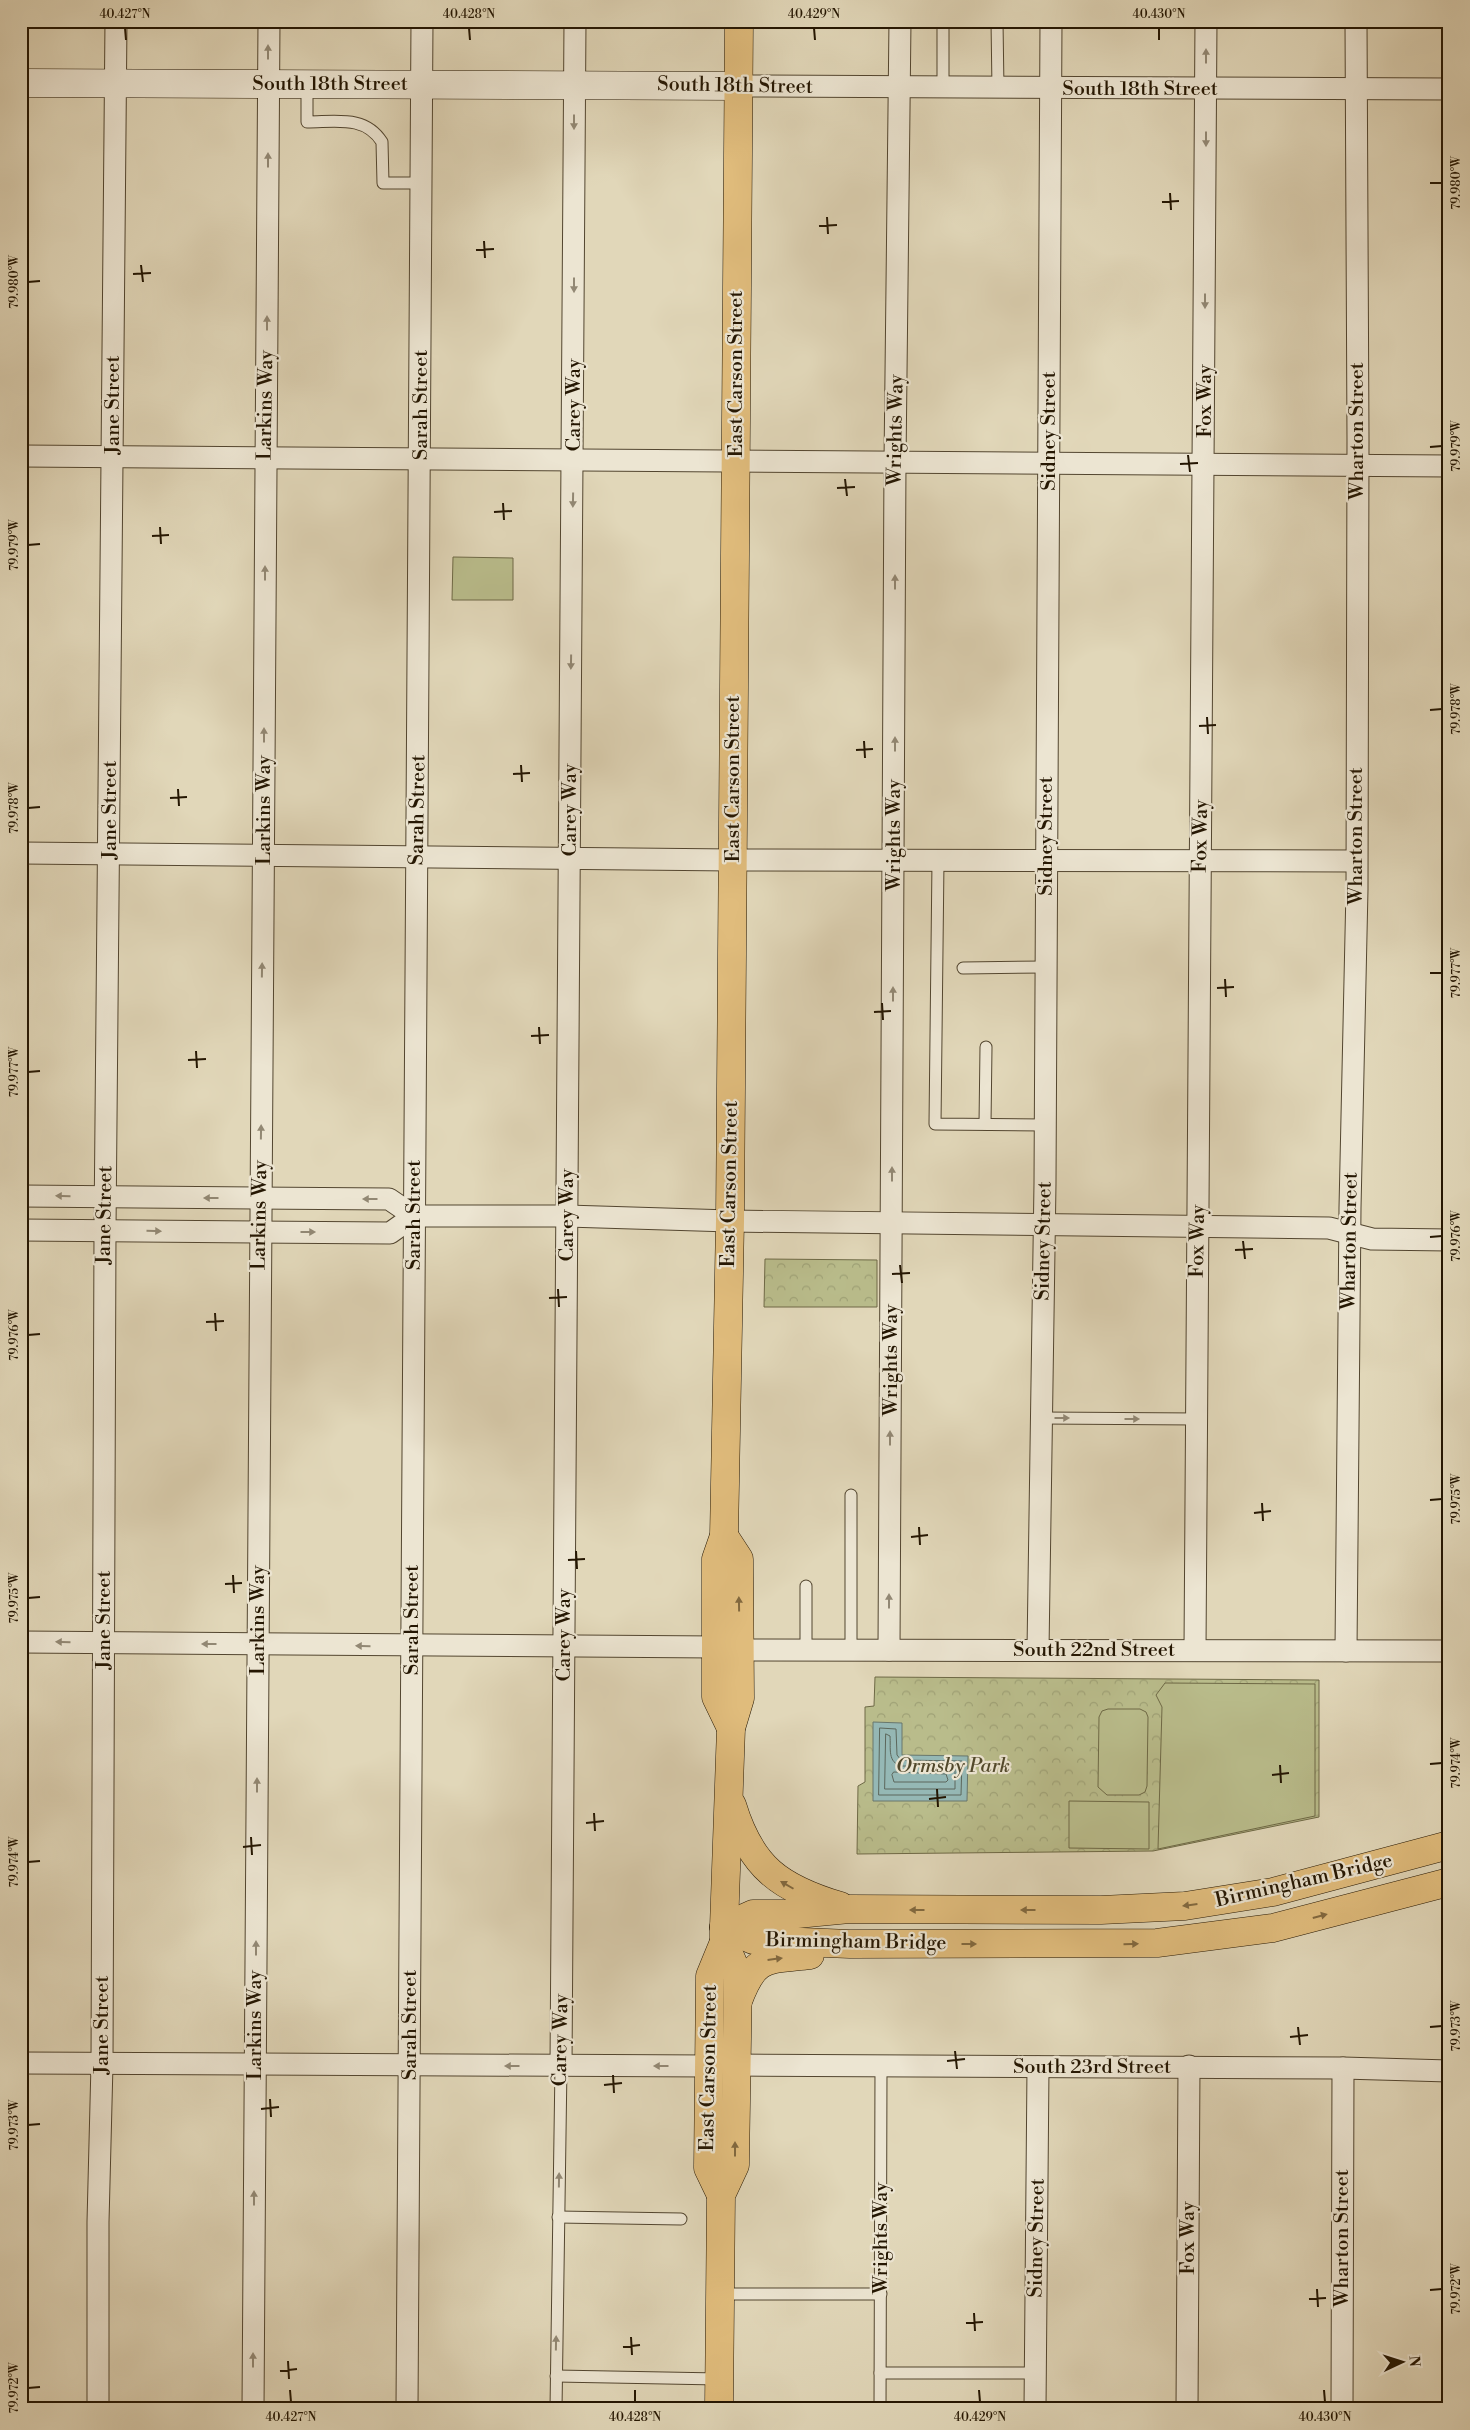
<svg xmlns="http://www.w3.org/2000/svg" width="1470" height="2430" font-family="'Libre Bodoni',serif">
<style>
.park{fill:url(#park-crowns);stroke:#6e6946}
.pitch{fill:#b9bc8b;stroke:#6e6946}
.water{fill:#95b8b5;stroke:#68776d}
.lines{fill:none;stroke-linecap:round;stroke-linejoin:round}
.shore{stroke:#5c675c;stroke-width:1}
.service-casing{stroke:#534630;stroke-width:13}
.minor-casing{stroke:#534630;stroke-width:23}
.secondary-casing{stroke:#241602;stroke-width:29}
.primary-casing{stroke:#241602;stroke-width:29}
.service{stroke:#ece5d2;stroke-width:11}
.minor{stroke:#ece5d2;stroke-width:21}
.secondary{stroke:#ece5d2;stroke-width:28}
.primary{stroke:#e0bc7c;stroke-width:28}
.oneway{fill:#928874}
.oneway2{fill:#82693f}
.ticks{fill:none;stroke:#241602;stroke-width:2}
.labels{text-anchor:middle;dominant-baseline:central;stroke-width:4.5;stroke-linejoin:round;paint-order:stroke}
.street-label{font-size:20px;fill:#241602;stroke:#ece5d2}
.park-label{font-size:20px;font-style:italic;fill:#51482b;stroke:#ece5d2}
.neatline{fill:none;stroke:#241602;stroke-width:2}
.ticks-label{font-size:12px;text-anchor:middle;fill:#241602}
</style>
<defs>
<pattern id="park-crowns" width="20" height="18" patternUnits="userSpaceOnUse" patternTransform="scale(1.25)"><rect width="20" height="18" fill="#b9bc8b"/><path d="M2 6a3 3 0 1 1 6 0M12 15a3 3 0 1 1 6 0" fill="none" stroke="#9fa176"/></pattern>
</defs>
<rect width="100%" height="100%" fill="#e1d7b9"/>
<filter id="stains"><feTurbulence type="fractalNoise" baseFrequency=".004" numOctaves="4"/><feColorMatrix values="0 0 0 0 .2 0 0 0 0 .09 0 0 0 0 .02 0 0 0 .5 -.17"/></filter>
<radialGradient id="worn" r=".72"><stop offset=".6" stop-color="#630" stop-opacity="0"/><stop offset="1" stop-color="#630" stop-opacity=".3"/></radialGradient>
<!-- park -->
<g class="park">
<path d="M765 1259 877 1260V1307H764Z"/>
<path d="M875 1677 1319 1680V1817L1153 1851 857 1854 858 1786 865 1782V1707L874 1706Z"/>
</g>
<!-- pitch -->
<g class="pitch">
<path d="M453 557 513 558V600H452Z"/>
<path d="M1165 1683 1315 1684V1816L1158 1849 1162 1707 1156 1695Z"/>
<path d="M1108 1709H1140L1146 1712 1148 1717 1147 1786 1145 1792 1139 1795H1107L1098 1787 1099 1717 1102 1711Z"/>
<path d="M1069 1801 1149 1802V1849L1069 1848Z"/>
</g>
<!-- water -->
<path class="water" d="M873 1722 902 1723V1755L968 1756 967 1801H873Z"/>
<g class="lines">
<!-- shore -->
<g class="shore">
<path d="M880 1728 896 1729 897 1755 901 1760 962 1761 961 1795H879Z"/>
<path d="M886 1734 890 1736C891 1748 887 1763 902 1766L955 1767V1789H885Z"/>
<path d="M894 1772 946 1774 948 1780 946 1782H894L892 1775Z"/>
</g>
<defs>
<g id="service">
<path d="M997 21 998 89"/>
<path d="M307 84V122C336 122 365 115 382 142L383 183H422"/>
<path d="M943 89V21"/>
<path d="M938 861 935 1124 1044 1125"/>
<path d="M963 968 1045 967"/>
<path d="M985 1124 986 1047"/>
<path d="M1041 1418 1197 1419"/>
<path d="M806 1650V1586"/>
<path d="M851 1650V1495"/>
<path d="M558 2217 681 2219"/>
<path d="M720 2294H881"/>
<path d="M880 2373H1035"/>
<path d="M556 2376 719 2379"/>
<path d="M556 2409 561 2066"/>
<path d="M880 2409 881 2067"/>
</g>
<g id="minor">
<path d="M739 86 1449 89"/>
<path d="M21 456 1449 466"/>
<path d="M21 853 733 860 1356 861"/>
<path d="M21 1196 389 1199 414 1216"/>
<path d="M21 1230 390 1233 414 1216H567L730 1221 1329 1228 1372 1239 1449 1240"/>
<path d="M21 1642 716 1647"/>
<path d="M740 1650 1449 1651"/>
<path d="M889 1650 895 462 900 21"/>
<path d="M1038 1650 1045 1183 1051 21"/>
<path d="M1195 1650 1206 21"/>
<path d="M1346 1651 1350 1208 1357 889 1358 440 1356 21"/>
<path d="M21 2063 709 2066"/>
<path d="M735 2065 1343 2068 1449 2071"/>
<path d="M561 2066 575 21"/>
<path d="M98 2409V2222L102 2064 105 1230 116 21"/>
<path d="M253 2409 269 21"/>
<path d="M407 2409 422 21"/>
<path d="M1035 2409 1038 2067"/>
<path d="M1187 2409 1189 2066"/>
<path d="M1342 2409 1343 2068"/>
</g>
<path id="secondary" d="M21 83 739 86"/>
<g id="primary">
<path d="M731 1728 716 1697V1559L724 1536 730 1221 739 21"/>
<path d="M732 1805C751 1868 780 1888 840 1906"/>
<path d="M724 1927 753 1914H797L849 1909 1101 1910 1185 1906 1273 1892 1449 1845"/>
<path d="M724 1927 753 1940 850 1944 1157 1943 1273 1928 1449 1882"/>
<path d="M738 2001C755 1955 766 1960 810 1955"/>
<path d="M721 2195 708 2168 710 1976 724 1942"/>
<path d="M719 2409 721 2195 735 2165 738 1975 724 1942V1927L731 1728 740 1698 739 1559 724 1536"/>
</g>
</defs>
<!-- service casing -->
<use href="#service" class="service-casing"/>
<!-- minor casing -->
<use href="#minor" class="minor-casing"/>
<!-- secondary casing -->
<use href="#secondary" class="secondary-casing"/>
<!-- primary casing -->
<use href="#primary" class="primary-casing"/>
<!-- service -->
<use href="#service" class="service"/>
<!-- minor -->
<use href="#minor" class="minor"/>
<!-- secondary -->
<use href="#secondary" class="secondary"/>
<!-- primary -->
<use href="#primary" class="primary"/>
</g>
<!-- one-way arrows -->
<defs><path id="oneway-solid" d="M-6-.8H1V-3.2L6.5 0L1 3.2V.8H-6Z" transform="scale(1.25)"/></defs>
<g class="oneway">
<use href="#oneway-solid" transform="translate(268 52) rotate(-90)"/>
<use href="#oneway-solid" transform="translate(1206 56) rotate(-90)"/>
<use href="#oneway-solid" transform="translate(574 122) rotate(90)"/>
<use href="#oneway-solid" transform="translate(1206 139) rotate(90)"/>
<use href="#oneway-solid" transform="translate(268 160) rotate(-90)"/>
<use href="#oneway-solid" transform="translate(574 285) rotate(90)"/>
<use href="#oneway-solid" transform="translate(1205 301) rotate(90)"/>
<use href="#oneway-solid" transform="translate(267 323) rotate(-90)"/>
<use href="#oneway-solid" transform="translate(573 500) rotate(91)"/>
<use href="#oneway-solid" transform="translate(265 573) rotate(-90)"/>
<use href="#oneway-solid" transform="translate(895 582) rotate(-90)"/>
<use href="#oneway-solid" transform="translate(571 662) rotate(91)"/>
<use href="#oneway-solid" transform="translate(264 735) rotate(-90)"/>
<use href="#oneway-solid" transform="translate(895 744) rotate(-90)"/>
<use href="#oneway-solid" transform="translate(262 970) rotate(-89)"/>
<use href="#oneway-solid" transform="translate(893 994) rotate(-90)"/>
<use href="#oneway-solid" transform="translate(261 1132) rotate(-89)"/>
<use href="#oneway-solid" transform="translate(892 1174) rotate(-90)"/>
<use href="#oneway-solid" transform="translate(63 1196) rotate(-179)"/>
<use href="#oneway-solid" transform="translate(211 1198) rotate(-180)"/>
<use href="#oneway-solid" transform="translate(370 1199) rotate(-180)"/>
<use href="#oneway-solid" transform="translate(154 1231) rotate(1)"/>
<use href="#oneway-solid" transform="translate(308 1232)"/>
<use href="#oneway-solid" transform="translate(1062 1418)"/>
<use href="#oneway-solid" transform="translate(1132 1419)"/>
<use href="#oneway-solid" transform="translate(890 1438) rotate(-90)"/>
<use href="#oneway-solid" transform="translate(889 1601) rotate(-90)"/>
<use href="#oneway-solid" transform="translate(63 1642) rotate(-179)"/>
<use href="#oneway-solid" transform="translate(209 1644) rotate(-180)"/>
<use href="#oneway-solid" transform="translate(363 1646) rotate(-179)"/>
<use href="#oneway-solid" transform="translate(257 1785) rotate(-90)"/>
<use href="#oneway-solid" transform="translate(256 1948) rotate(-90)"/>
<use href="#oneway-solid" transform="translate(512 2066) rotate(-180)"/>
<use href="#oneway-solid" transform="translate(661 2066) rotate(-180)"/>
<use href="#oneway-solid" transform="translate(559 2180) rotate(-89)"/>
<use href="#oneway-solid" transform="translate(254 2198) rotate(-90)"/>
<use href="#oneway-solid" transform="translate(556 2343) rotate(-89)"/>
<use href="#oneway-solid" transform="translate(253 2360) rotate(-90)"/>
</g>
<g class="oneway2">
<use href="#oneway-solid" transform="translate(739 1604) rotate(-91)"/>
<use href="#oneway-solid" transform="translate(787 1885) rotate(-150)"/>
<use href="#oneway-solid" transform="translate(1190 1905) rotate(173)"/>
<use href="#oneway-solid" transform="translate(917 1910) rotate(-180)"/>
<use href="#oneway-solid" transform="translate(1028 1910) rotate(-180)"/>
<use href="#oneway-solid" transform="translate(1320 1916) rotate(-15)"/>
<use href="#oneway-solid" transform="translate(969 1944)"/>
<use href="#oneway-solid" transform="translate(1131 1944) rotate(-2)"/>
<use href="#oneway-solid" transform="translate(775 1959) rotate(-7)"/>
<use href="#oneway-solid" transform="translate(735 2149) rotate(-90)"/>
</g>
<!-- ticks -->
<path class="ticks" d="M125 28 126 40M469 28 470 40M814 28 815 40M1159 28V40M1430 183H1442M1170 193 1171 210M1162 202 1179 201M827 217 828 234M819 226 837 225M484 241 485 258M476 250 494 249M141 265 143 282M133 274 151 273M28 282 40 281M1430 447 1442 446M1188 455 1190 472M1180 464 1198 463M845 479 847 496M837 488 855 487M503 503 504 520M494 512 512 511M160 527 161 544M152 536 169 535M28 545 40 544M1430 710 1442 709M1207 717 1208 734M1199 726 1216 725M864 741 865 758M856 750 873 749M521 765 522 782M513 774 530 773M178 789 179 806M170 798 187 797M28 808 40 807M1430 973H1442M1225 979 1226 997M1217 988 1234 987M882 1003 883 1020M874 1012 891 1011M539 1027 540 1044M531 1036 549 1035M196 1051 197 1068M188 1060 206 1059M28 1072 40 1071M1430 1237 1442 1236M1243 1241 1245 1259M1235 1250 1253 1249M900 1265 902 1283M892 1274 910 1273M558 1289 559 1307M549 1298 567 1297M215 1313 216 1331M206 1322 224 1321M28 1335 40 1334M1430 1500 1442 1499M1262 1503 1263 1521M1254 1513 1271 1511M919 1527 920 1545M911 1537 928 1535M576 1551 577 1569M568 1560 585 1559M233 1575 234 1593M225 1584 242 1583M28 1598 40 1597M1430 1764 1442 1763M1280 1765 1281 1783M1272 1775 1289 1773M937 1789 938 1807M929 1799 946 1797M594 1813 595 1831M586 1823 604 1821M251 1837 252 1855M243 1847 261 1845M28 1862 40 1861M1298 2027 1300 2045M1430 2027 1442 2026M1290 2037 1308 2035M955 2051 957 2069M947 2061 965 2059M613 2075 614 2093M604 2085 622 2083M270 2099 271 2117M261 2109 279 2107M28 2125 40 2124M1317 2289 1318 2307M1430 2290 1442 2289M1309 2299 1326 2298M974 2313 975 2331M966 2323 983 2322M631 2337 632 2355M623 2347 640 2345M288 2361 289 2379M280 2371 297 2369M28 2388 40 2387M290 2390 291 2402M635 2390V2402M979 2390 980 2402M1324 2390 1325 2402"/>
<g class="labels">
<!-- street labels -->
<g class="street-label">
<text x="330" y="84">South 18th Street</text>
<text transform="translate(735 86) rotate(1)">South 18th Street</text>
<text x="1140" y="89">South 18th Street</text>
<text transform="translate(736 374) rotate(-90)">East Carson Street</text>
<text transform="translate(1205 401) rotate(-90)">Fox Way</text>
<text transform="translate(113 405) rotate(-90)">Jane Street</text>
<text transform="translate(266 405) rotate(-89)">Larkins Way</text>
<text transform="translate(421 405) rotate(-90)">Sarah Street</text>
<text transform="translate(574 405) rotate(-90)">Carey Way</text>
<text transform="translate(896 430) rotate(-89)">Wrights Way</text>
<text transform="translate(1049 431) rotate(-90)">Sidney Street</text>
<text transform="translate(1357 431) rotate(-90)">Wharton Street</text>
<text transform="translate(733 779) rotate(-90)">East Carson Street</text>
<text transform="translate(110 810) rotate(-90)">Jane Street</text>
<text transform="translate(264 810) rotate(-90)">Larkins Way</text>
<text transform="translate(418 810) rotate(-89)">Sarah Street</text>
<text transform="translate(570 810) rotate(-90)">Carey Way</text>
<text transform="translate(894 835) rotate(-90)">Wrights Way</text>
<text transform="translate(1046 836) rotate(-90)">Sidney Street</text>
<text transform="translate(1201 836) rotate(-89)">Fox Way</text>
<text transform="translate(1356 836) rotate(-90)">Wharton Street</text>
<text transform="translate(730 1184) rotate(-89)">East Carson Street</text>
<text transform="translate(105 1215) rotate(-89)">Jane Street</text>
<text transform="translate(260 1215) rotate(-89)">Larkins Way</text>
<text transform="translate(414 1215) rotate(-90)">Sarah Street</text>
<text transform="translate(567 1215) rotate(-90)">Carey Way</text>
<text transform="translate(1044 1241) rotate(-89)">Sidney Street</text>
<text transform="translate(1198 1241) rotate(-89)">Fox Way</text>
<text transform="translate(1350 1241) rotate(-89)">Wharton Street</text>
<text transform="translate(891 1360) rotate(-90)">Wrights Way</text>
<text transform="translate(104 1620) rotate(-90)">Jane Street</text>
<text transform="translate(258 1620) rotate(-90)">Larkins Way</text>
<text transform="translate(412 1620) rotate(-90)">Sarah Street</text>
<text transform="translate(564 1635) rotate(-90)">Carey Way</text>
<text x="1094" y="1650">South 22nd Street</text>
<text transform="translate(1304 1881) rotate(-13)">Birmingham Bridge</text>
<text transform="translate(856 1942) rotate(1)">Birmingham Bridge</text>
<text transform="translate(102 2025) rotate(-90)">Jane Street</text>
<text transform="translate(255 2025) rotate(-90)">Larkins Way</text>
<text transform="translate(410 2025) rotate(-90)">Sarah Street</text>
<text transform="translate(561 2040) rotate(-89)">Carey Way</text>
<text x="1092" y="2067">South 23rd Street</text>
<text transform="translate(709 2068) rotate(-89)">East Carson Street</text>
<text transform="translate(881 2238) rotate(-90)">Wrights Way</text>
<text transform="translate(1037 2238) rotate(-89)">Sidney Street</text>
<text transform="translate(1188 2238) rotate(-90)">Fox Way</text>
<text transform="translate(1342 2238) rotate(-90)">Wharton Street</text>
</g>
<!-- park labels -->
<g class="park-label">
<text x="953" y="1766">Ormsby Park</text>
</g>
</g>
<!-- margin -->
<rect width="1470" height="2430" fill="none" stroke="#e1d7b9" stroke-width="55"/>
<!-- north arrow -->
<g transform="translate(1402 2362) rotate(86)" stroke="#ece5d2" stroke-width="4" paint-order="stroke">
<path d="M0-4L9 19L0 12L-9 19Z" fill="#241602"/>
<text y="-8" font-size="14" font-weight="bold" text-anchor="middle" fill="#241602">N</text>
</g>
<rect x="28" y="28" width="1414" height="2374" class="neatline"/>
<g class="ticks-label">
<text x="125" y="18">40.427°N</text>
<text x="469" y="18">40.428°N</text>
<text x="814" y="18">40.429°N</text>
<text x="1159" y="18">40.430°N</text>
<text transform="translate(1456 183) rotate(-90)" y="4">79.980°W</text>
<text transform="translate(14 282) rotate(-90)" y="4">79.980°W</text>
<text transform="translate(1456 446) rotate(-90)" y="4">79.979°W</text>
<text transform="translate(14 545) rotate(-90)" y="4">79.979°W</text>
<text transform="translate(1456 709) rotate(-90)" y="4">79.978°W</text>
<text transform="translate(14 808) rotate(-90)" y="4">79.978°W</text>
<text transform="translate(1456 973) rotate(-90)" y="4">79.977°W</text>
<text transform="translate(14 1072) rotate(-90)" y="4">79.977°W</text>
<text transform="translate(1456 1236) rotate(-90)" y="4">79.976°W</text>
<text transform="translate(14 1335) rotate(-90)" y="4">79.976°W</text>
<text transform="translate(1456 1499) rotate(-90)" y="4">79.975°W</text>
<text transform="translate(14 1598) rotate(-90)" y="4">79.975°W</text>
<text transform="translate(1456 1763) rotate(-90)" y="4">79.974°W</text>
<text transform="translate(14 1862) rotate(-90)" y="4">79.974°W</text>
<text transform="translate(1456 2026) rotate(-90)" y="4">79.973°W</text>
<text transform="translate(14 2125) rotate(-90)" y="4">79.973°W</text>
<text transform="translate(1456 2289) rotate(-90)" y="4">79.972°W</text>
<text transform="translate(14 2388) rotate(-90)" y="4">79.972°W</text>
<text x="291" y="2421">40.427°N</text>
<text x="635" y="2421">40.428°N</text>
<text x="980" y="2421">40.429°N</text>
<text x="1325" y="2421">40.430°N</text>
</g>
<rect width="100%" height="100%" filter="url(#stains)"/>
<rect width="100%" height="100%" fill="url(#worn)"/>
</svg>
